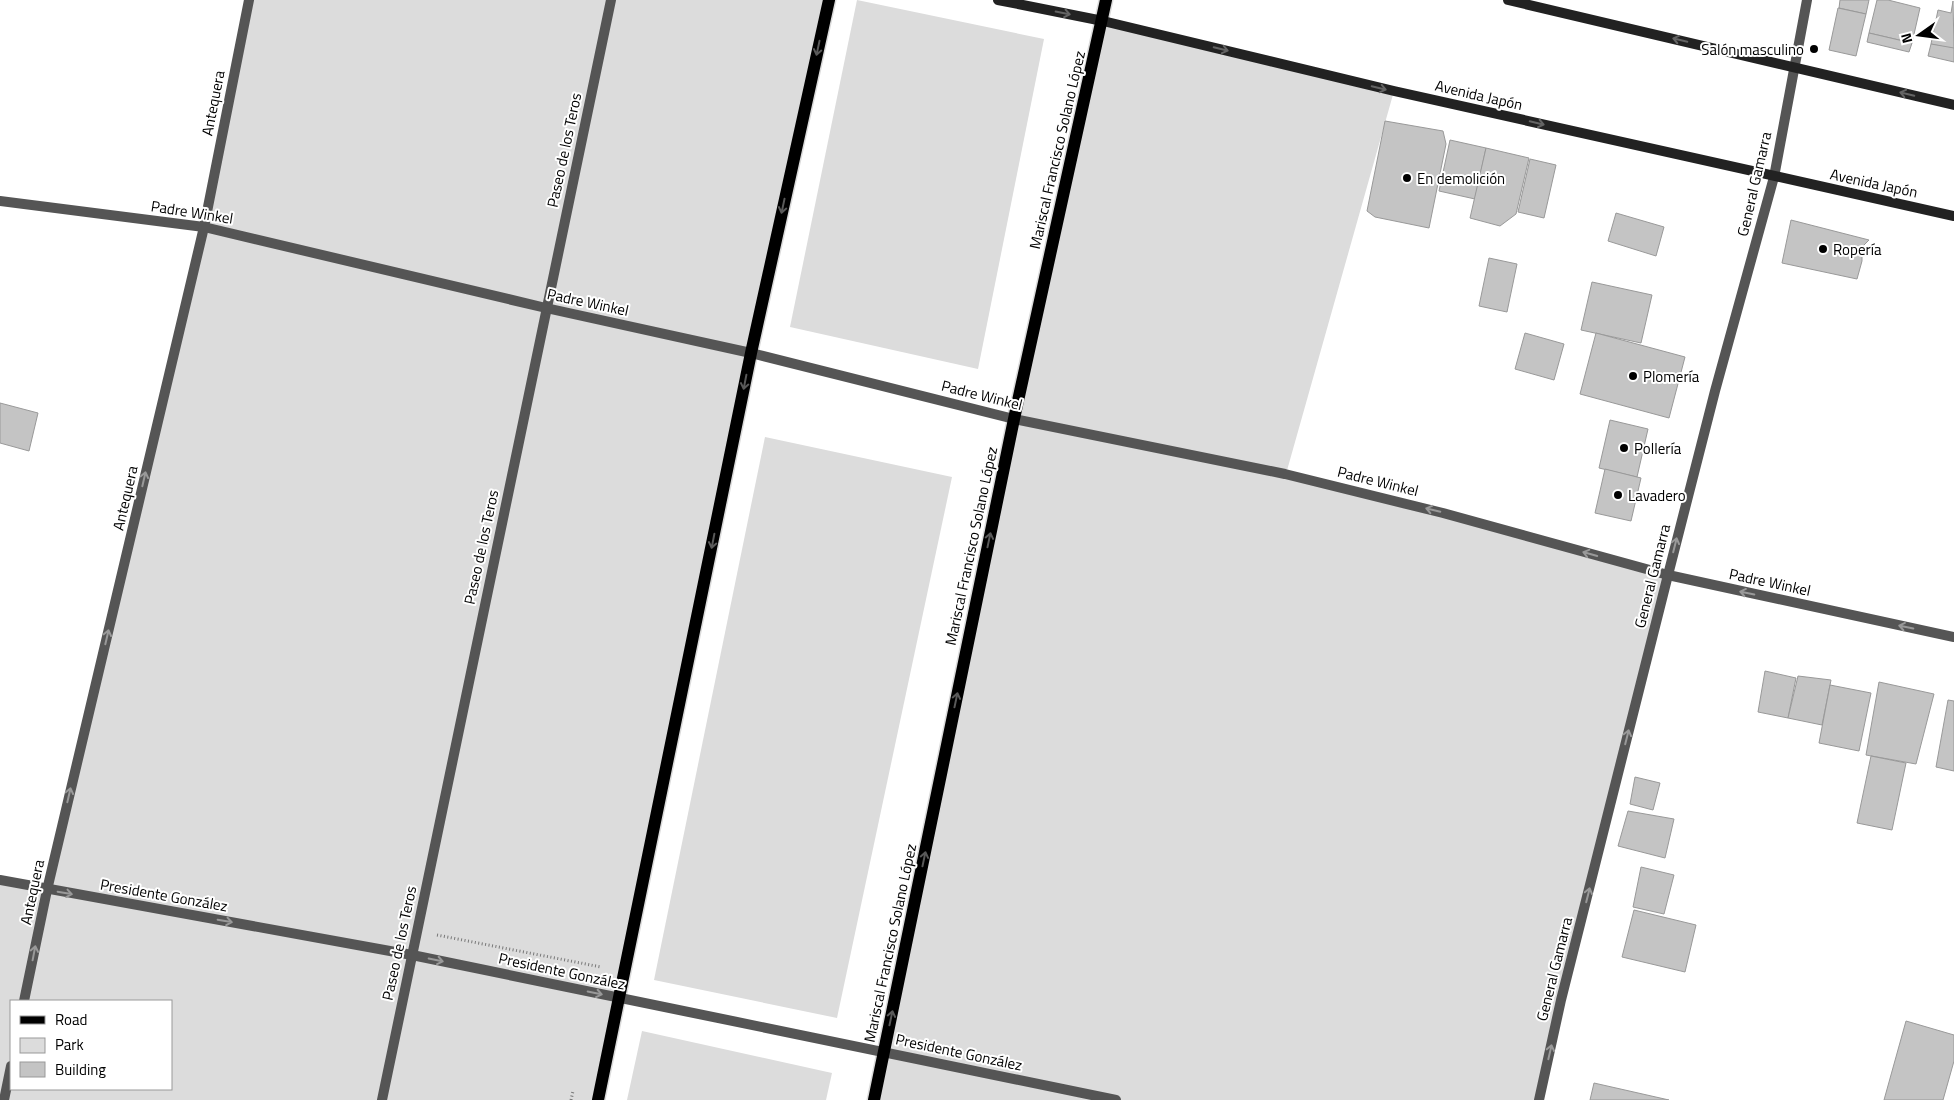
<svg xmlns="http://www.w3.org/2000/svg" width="1954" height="1100" font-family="'Titillium Web',sans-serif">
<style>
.green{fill:#dcdcdc;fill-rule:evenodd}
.building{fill:#c4c4c4;stroke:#999}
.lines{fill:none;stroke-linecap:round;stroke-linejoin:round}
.primary-casing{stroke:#dbdbdb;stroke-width:15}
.path{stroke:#777;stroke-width:3;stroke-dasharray:1 2.5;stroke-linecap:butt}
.pedestrian{stroke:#555;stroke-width:10}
.minor{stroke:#555;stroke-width:10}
.secondary{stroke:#222;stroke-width:10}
.primary{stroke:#000;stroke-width:12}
.oneway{stroke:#646464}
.oneway2{stroke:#595959}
.oneway3{stroke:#999}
.poi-dot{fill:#000;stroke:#fff;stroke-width:2}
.labels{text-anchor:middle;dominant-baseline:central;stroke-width:4;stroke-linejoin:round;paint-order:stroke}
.poi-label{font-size:15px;fill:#000;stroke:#fff;text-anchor:start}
.street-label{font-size:15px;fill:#000;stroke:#fff}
</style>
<rect width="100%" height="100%" fill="#fff"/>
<!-- green -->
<g class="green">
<path d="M249 0H829L598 1100H0V880L47 889 204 227ZM11 1001H171V1089H11Z"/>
<path d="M857 0 1044 39 978 369 790 327Z"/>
<path d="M1103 21 1394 91 1286 474 1668 575 1540 1100H874Z"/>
<path d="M765 437 952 477 837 1018 654 980Z"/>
<path d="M642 1031 832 1073 826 1100H627Z"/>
</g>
<!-- building -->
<g class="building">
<path d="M1840 0H1869L1866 14 1839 8Z"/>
<path d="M1877 0H1888L1920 8 1912 43 1869 33Z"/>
<path d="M1953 1 1954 49 1931 44 1938 10 1951 13Z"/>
<path d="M1838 8 1866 14 1856 56 1829 50Z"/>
<path d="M1869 33 1912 43 1909 52 1867 42Z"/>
<path d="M1931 44 1954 48V62L1928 56Z"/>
<path d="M1385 121 1443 131 1446 144 1429 228 1375 217 1367 211Z"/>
<path d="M1450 140 1486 148 1475 199 1439 191Z"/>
<path d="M1486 148 1529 158 1516 214 1500 226 1470 218Z"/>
<path d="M1530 159 1556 165 1544 218 1518 212Z"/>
<path d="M1616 213 1664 227 1656 256 1608 241Z"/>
<path d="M1791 220 1869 240 1862 247V261L1857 279 1782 263Z"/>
<path d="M1489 258 1517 264 1507 312 1479 306Z"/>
<path d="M1592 282 1652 295 1641 343 1581 330Z"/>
<path d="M1525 333 1564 344 1554 380 1515 369Z"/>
<path d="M1596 333 1685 357 1669 418 1580 394Z"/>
<path d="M0 403 38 413 29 451 0 443Z"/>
<path d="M1610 420 1648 429 1637 477 1599 468Z"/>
<path d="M1605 469 1641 478 1631 521 1595 513Z"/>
<path d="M1765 671 1796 678 1788 718 1758 712Z"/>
<path d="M1798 676 1831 680 1822 725 1788 718Z"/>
<path d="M1879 682 1934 694 1916 764 1866 755Z"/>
<path d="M1830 685 1871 693 1859 751 1819 743Z"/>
<path d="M1948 700 1954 701V771L1936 767Z"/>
<path d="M1871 756 1906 763 1892 830 1857 823Z"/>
<path d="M1635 777 1660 783 1653 810 1630 804Z"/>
<path d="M1628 811 1674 819 1665 858 1618 846Z"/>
<path d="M1641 867 1674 875 1664 914 1633 907Z"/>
<path d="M1634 910 1696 925 1685 972 1622 957Z"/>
<path d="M1906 1021 1954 1035V1061L1943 1100H1884Z"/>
<path d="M1594 1083 1669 1100H1590Z"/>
</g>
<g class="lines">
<defs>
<g id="primary">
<path d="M598 1100 751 353 829 0"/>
<path d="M874 1100 1014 419 1106 0"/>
</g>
</defs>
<!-- primary casing -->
<use href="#primary" class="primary-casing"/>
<!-- path -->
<g class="path">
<path d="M437 935 601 967"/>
<path d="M571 1100 573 1091"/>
</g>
<!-- pedestrian -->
<path class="pedestrian" d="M382 1100 611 0"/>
<!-- minor -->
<g class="minor">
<path d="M0 201 204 227 546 308 751 353 1014 419 1285 474 1443 513 1668 575 1954 637"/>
<path d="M0 880 412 955 1116 1100"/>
<path d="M24 1001 47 890 204 227 249 0"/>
<path d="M4 1100 11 1066"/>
<path d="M1539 1100 1561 1000 1668 575 1715 391 1774 177 1807 0"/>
</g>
<!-- secondary -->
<g class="secondary">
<path d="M998 0 1103 21 1394 91 1954 216"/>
<path d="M1508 0 1954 105"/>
</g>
<!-- primary -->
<use href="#primary" class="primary"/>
</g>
<!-- one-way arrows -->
<defs><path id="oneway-shaft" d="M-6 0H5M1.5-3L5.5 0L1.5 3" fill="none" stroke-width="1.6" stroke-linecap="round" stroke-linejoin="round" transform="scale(1.25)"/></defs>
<g class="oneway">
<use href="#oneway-shaft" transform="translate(1063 13) rotate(11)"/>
<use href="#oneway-shaft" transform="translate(1680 40) rotate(-167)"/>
<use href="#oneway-shaft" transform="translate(1221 49) rotate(14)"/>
<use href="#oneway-shaft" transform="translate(1379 88) rotate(14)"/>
<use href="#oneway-shaft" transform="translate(1907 94) rotate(-166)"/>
<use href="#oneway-shaft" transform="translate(1537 123) rotate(13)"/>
</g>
<g class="oneway2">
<use href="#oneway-shaft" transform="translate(818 48) rotate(102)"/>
<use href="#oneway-shaft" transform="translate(783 206) rotate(102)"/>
<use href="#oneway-shaft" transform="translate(745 382) rotate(101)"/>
<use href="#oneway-shaft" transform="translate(989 540) rotate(-78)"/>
<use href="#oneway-shaft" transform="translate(713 541) rotate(101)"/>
<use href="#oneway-shaft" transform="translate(956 700) rotate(-78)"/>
<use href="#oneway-shaft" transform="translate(924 859) rotate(-78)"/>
<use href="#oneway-shaft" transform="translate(891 1018) rotate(-78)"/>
</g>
<g class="oneway3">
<use href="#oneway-shaft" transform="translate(144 479) rotate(-77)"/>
<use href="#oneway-shaft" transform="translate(1433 510) rotate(-166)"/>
<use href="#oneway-shaft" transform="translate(1675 545) rotate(-76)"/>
<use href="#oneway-shaft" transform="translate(1590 554) rotate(-164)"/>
<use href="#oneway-shaft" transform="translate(1747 593) rotate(-168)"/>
<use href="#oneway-shaft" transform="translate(1906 627) rotate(-168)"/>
<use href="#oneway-shaft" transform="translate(107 637) rotate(-77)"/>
<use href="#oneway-shaft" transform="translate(1627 737) rotate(-76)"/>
<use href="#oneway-shaft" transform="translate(69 795) rotate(-77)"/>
<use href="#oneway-shaft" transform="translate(65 893) rotate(10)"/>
<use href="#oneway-shaft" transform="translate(1588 895) rotate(-76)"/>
<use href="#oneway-shaft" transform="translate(225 921) rotate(10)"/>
<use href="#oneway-shaft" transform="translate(34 953) rotate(-79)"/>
<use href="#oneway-shaft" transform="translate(436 960) rotate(12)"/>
<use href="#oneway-shaft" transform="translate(595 993) rotate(12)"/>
<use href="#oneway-shaft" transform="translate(1550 1052) rotate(-77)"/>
</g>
<!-- markers -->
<g class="poi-dot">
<circle cx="1814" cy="49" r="5"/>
<circle cx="1407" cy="178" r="5"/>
<circle cx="1823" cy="249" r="5"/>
<circle cx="1633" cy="376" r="5"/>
<circle cx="1624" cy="448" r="5"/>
<circle cx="1618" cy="495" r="5"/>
</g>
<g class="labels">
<!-- poi labels -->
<g class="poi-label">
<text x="1804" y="49" text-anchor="end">Salón masculino</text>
<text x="1417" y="178">En demolición</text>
<text x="1833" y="249">Ropería</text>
<text x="1643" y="376">Plomería</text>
<text x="1634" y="448">Pollería</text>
<text x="1628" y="495">Lavadero</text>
</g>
<!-- street labels -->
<g class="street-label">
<text transform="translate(1479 95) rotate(13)">Avenida Japón</text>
<text transform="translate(213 103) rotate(-79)">Antequera</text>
<text transform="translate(564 150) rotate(-78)">Paseo de los Teros</text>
<text transform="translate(1057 150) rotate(-77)">Mariscal Francisco Solano López</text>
<text transform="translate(1874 183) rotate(12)">Avenida Japón</text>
<text transform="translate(1754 184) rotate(-77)">General Gamarra</text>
<text transform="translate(192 212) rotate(9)">Padre Winkel</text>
<text transform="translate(588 302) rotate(12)">Padre Winkel</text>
<text transform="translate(982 395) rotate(14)">Padre Winkel</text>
<text transform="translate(1378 481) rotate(14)">Padre Winkel</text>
<text transform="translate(125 498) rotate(-77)">Antequera</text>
<text transform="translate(971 546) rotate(-78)">Mariscal Francisco Solano López</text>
<text transform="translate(481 547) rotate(-78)">Paseo de los Teros</text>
<text transform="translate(1652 576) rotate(-76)">General Gamarra</text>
<text transform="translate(1770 582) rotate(12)">Padre Winkel</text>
<text transform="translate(32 892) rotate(-78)">Antequera</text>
<text transform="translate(164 895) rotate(10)">Presidente González</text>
<text transform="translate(399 943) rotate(-78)">Paseo de los Teros</text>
<text transform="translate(890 943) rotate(-78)">Mariscal Francisco Solano López</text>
<text transform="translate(1554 969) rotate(-76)">General Gamarra</text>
<text transform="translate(562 971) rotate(12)">Presidente González</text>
<text transform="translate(959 1052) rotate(12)">Presidente González</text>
</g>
</g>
<!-- legend -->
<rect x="10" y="1000" width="162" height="90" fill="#ffffff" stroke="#999999"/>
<rect x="20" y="1016" width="25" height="8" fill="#000000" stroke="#999999"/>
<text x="55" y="1025" font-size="15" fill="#000000">Road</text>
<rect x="20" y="1038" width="25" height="15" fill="#dcdcdc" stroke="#999999"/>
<text x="55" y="1050" font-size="15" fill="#000000">Park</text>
<rect x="20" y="1062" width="25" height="15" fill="#c4c4c4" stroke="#999999"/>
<text x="55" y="1075" font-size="15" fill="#000000">Building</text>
<!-- north arrow -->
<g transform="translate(1919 35) rotate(256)" stroke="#ffffff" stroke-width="4" paint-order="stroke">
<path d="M0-4L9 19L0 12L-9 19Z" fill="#000000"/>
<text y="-8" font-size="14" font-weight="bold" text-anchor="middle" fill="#000000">N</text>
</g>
</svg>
